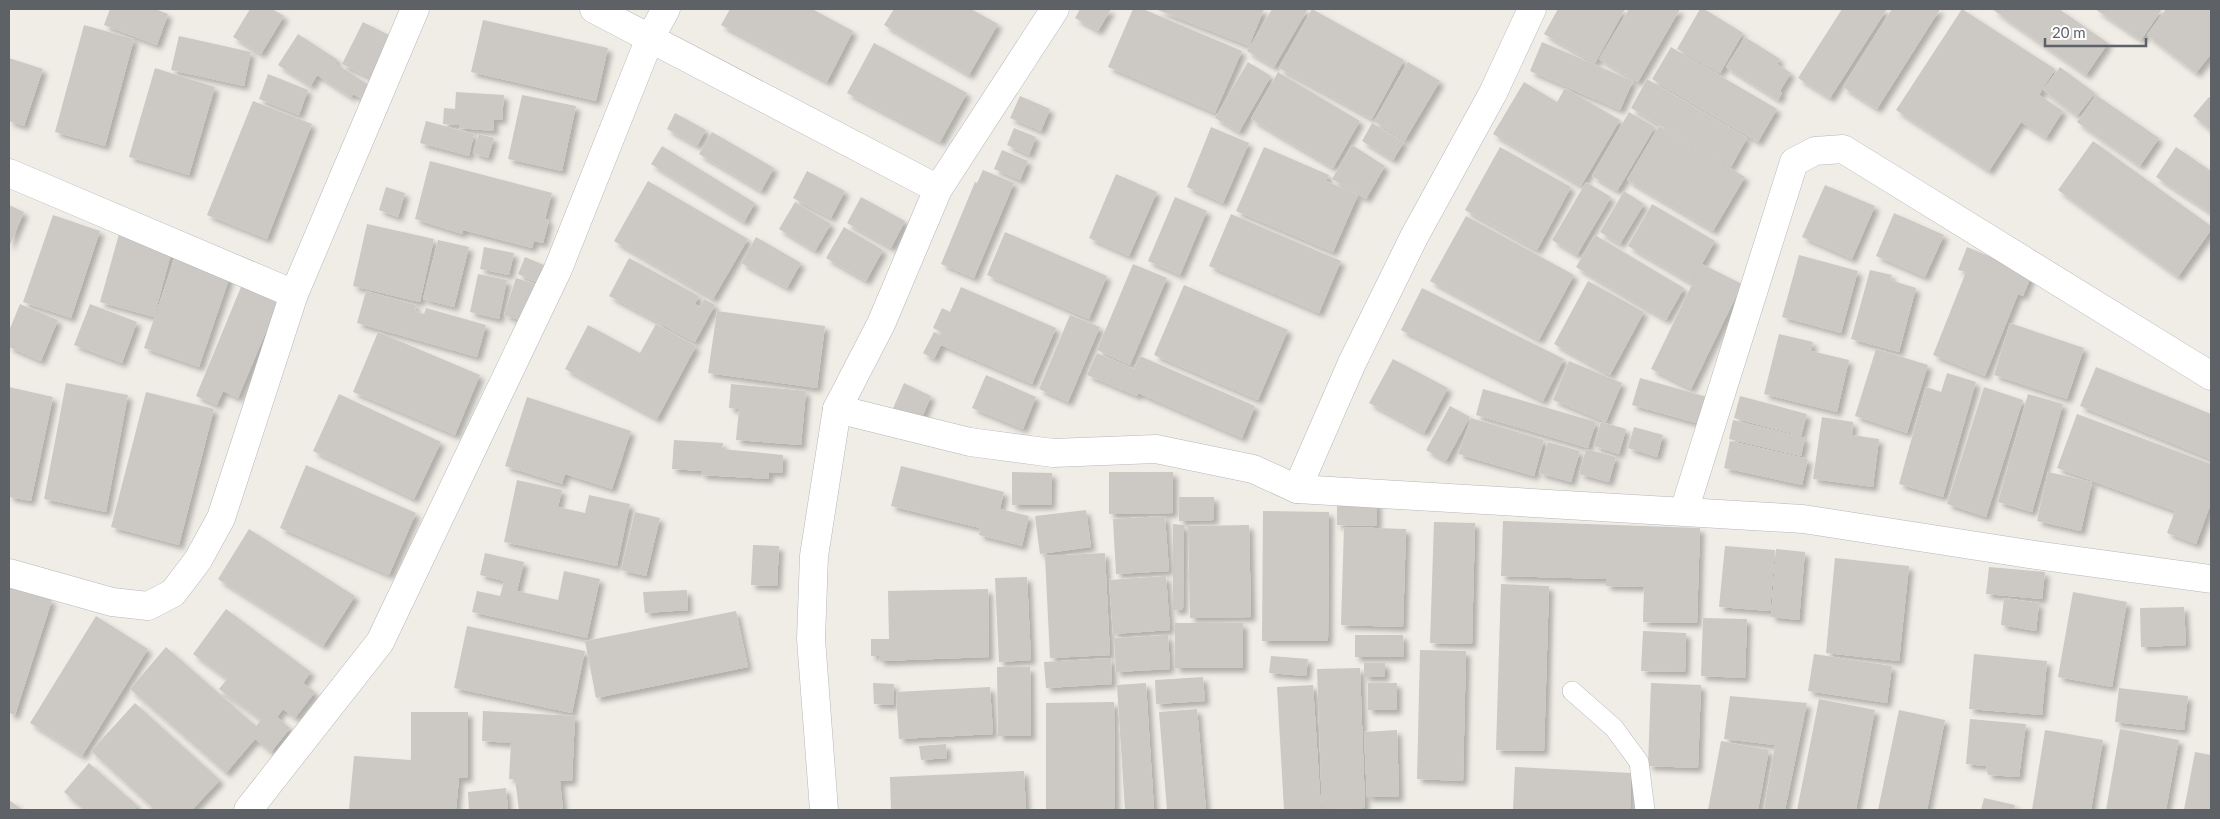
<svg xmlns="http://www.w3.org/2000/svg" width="2220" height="819" font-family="Lato,sans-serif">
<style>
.building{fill:#ccc8c4;filter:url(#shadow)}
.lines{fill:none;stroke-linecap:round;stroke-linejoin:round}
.lane-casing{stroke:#b4b7bb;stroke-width:20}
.street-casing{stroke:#b4b7bb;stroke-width:29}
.lane{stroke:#fff;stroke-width:19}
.street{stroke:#fff;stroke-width:28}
</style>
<defs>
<filter id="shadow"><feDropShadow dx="4.5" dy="4.5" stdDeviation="2.5" flood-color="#0004"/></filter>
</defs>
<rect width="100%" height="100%" fill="#f0ede7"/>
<!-- building -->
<g class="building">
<path d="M110 9H155L168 14 157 45 104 25Z"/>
<path d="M250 9H272L284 16 261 54 233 37Z"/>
<path d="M730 9H812L853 31 827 82 721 25Z"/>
<path d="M894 9H971L998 24 969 75 884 25Z"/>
<path d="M1080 9H1111L1098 31 1075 18Z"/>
<path d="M1133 9H1143L1242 51 1215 113 1108 67Z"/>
<path d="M1155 9H1264L1249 46Z"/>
<path d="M1272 9H1308L1274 67 1247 51Z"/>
<path d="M1312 9 1404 60 1372 119 1279 68Z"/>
<path d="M1558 9H1625L1595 63 1544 34Z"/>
<path d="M1629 9H1680L1638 82 1599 59Z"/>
<path d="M1700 9H1704L1743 33 1720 73 1677 49Z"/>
<path d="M1842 9H1887L1830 98 1798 78Z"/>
<path d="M1892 9H1940L1877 109 1843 87Z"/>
<path d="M1962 9 2055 69 2039 95 2063 111 2046 138 2021 122 1989 171 1896 110Z"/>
<path d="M1992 9H2059L2108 43 2086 75Z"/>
<path d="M2095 9H2162L2141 40Z"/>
<path d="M2166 9H2211V54L2196 73 2147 35Z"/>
<path d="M483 20 608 48 596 101 471 72Z"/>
<path d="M363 22 391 36 371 78 342 64Z"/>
<path d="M84 25 134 39 105 146 55 132Z"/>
<path d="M298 34 338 60 335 63 372 87 364 100 353 94 351 97 317 75 311 86 278 65Z"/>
<path d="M179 36 251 52 244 86 171 70Z"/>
<path d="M1745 37 1780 59 1777 64 1791 73 1780 91 1782 93 1778 100 1726 67Z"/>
<path d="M1542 42 1633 81 1620 110 1530 71Z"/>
<path d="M874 43 967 93 940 142 847 93Z"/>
<path d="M1671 47 1777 109 1758 142 1652 79Z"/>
<path d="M9 58 43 69 24 126 9 121Z"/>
<path d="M1248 62 1271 76 1239 132 1215 118Z"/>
<path d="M1408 62 1440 81 1405 140 1374 121Z"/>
<path d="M2060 67 2095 93 2077 116 2043 90Z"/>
<path d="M155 68 215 87 189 175 129 157Z"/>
<path d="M1278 72 1360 121 1333 168 1251 119Z"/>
<path d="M268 74 308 90 299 115 259 99Z"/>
<path d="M1647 79 1747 138 1731 167 1631 108Z"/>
<path d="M1524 82 1557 102 1565 88 1620 120 1581 186 1493 134Z"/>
<path d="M456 92 504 95 502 120 494 119V131L459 128V125L443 124 444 108 455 109Z"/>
<path d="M522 95 576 106 562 171 508 159Z"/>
<path d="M2096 95 2159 138 2140 166 2077 122Z"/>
<path d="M1020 96 1050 109 1041 131 1010 118Z"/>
<path d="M2209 97 2211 99V130L2193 116Z"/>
<path d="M253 101 312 124 267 239 207 215Z"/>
<path d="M1629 112 1655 127 1617 191 1592 176Z"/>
<path d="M675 113 706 130 697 146 667 129Z"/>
<path d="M426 121 474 134 469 156 420 143Z"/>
<path d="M1372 123 1404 142 1393 160 1362 141Z"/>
<path d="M1659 126 1745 177 1713 231 1627 180Z"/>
<path d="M1211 127 1249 143 1223 203 1187 187Z"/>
<path d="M1014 128 1036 137 1029 155 1007 145Z"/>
<path d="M712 132 774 168 761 191 699 154Z"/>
<path d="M479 134 494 138 488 158 473 153Z"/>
<path d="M2093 141 2211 226V230L2178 277 2058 190Z"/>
<path d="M1352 145 1385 166 1366 199 1332 179Z"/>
<path d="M662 146 755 203 744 222 651 164Z"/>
<path d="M1264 147 1329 175 1326 181 1358 195 1333 252 1236 211Z"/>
<path d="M1500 147 1571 187 1537 250 1465 210Z"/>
<path d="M2176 147 2211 171V213L2156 177Z"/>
<path d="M1002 150 1028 161 1020 180 994 169Z"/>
<path d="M430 161 552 193 545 219 549 220 543 243 534 241 532 248 463 230 462 234 415 219Z"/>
<path d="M983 170 1014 183 974 278 941 264 975 182 977 183Z"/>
<path d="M807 171 845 191 831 218 793 198Z"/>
<path d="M1116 174 1157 192 1129 256 1089 238Z"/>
<path d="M648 181 748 239 713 299 614 241Z"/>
<path d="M1586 182 1611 197 1577 255 1552 240Z"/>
<path d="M1825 185 1875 206 1852 259 1802 237Z"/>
<path d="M386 187 405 193 398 217 379 210Z"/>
<path d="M1624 191 1644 204 1620 244 1600 232Z"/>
<path d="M861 197 905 221 891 248 847 223Z"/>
<path d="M1175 197 1207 211 1180 275 1148 261Z"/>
<path d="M795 202 831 224 815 251 779 229Z"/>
<path d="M1652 204 1715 241 1691 283 1628 246Z"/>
<path d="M9 205 24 212 9 247Z"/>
<path d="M1894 213 1944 235 1925 277 1876 256Z"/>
<path d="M1231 214 1341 261 1319 313 1209 266Z"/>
<path d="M53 215 100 231 71 318 23 302Z"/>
<path d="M1466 216 1574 275 1539 340 1430 281Z"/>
<path d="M367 224 434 239 420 302 353 286Z"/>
<path d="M844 227 883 250 866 281 826 258Z"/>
<path d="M1005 232 1107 276 1089 319 987 275Z"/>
<path d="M119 234 172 250 154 317 100 302Z"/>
<path d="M1595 235 1684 288 1666 320 1576 267Z"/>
<path d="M756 237 801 263 787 288 741 263Z"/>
<path d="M438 240 469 247 454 307 423 299Z"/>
<path d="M484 247 514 253 509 275 480 269Z"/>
<path d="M1967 247 2032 274 2023 296 2018 294 1985 376 1933 355 1966 272 1958 270Z"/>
<path d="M1799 255 1858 271 1841 333 1782 317Z"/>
<path d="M175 257 230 276 199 367 144 348Z"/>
<path d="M525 257 551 268 543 285 518 274Z"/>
<path d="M629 258 699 296 695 304 700 307 704 299 715 305 695 342 609 296Z"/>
<path d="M1133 264 1167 278 1130 365 1097 350Z"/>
<path d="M1702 264 1742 284 1691 389 1651 369Z"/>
<path d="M1870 270 1892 275 1890 280 1916 288 1899 352 1851 339Z"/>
<path d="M478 274 507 280 499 319 470 312Z"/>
<path d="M516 278 542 286 531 324 504 315Z"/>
<path d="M1588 281 1644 312 1610 375 1554 344Z"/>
<path d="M243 282 280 298 238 398 223 391 217 405 196 396Z"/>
<path d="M1184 285 1288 330 1258 400 1154 355Z"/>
<path d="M961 287 1056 328 1032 384 941 345 934 359 923 353 934 332 940 335 942 332 933 328 942 308 950 312Z"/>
<path d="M1422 288 1564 359 1543 401 1401 330Z"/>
<path d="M366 291 416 305 415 311 424 314 426 308 486 325 477 357 357 323Z"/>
<path d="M20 304 58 320 41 361 9 347V331Z"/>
<path d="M90 304 137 322 122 363 74 345Z"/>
<path d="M717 311 825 326 817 388 708 373Z"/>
<path d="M1070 315 1100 327 1068 402 1039 389Z"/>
<path d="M2010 323 2084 348 2067 399 1994 375Z"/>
<path d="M656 324 696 346 657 419 565 369 588 325 640 353Z"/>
<path d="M378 332 480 375 455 435 353 392Z"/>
<path d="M1779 334 1813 342 1811 351 1849 360 1837 412 1764 394Z"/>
<path d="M1876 349 1928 365 1907 433 1855 416Z"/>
<path d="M1097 353 1134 369 1140 356 1255 406 1242 438 1138 393 1137 396 1087 375Z"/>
<path d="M1393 359 1448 388 1424 433 1369 403Z"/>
<path d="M1569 361 1622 383 1606 422 1553 400Z"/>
<path d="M2096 367 2211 414V459L2080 406Z"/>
<path d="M1947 373 1976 382 1943 497 1899 484 1926 387 1941 392Z"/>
<path d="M986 375 1036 397 1023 429 972 408Z"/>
<path d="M1640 378 1707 397 1700 424 1632 405Z"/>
<path d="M66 383 128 395 106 512 44 499Z"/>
<path d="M904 383 931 396 919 425 891 413Z"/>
<path d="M731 384 806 391 801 445 736 440 739 409 729 408Z"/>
<path d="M9 387 53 397 31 501 9 497Z"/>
<path d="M1984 387 2023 400 1986 517 1947 504Z"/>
<path d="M1483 389 1596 422 1588 448 1476 415Z"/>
<path d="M146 392 214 409 179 545 111 527Z"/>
<path d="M339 394 441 442 414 499 313 451Z"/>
<path d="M2028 394 2063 404 2032 512 1998 502Z"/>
<path d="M1740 396 1807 414 1801 436 1734 418Z"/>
<path d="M527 397 631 431 612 489 565 474 562 484 505 466Z"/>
<path d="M1450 406 1470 417 1446 461 1426 450Z"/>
<path d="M2077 414 2211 464V503L2196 544 2167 533 2175 511 2057 468Z"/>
<path d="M1822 417 1853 422 1852 435 1879 439 1873 487 1813 479Z"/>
<path d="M1471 418 1544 440 1534 476 1458 454Z"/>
<path d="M1733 420 1805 438 1801 456 1729 439Z"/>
<path d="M1601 422 1626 429 1619 454 1594 446Z"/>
<path d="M1634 427 1663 435 1657 457 1628 448Z"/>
<path d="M674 440 723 443 722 449 783 455 782 473 769 472V479L701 475 702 471 672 469Z"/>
<path d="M1730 441 1808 459 1802 485 1724 468Z"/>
<path d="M1548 442 1580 451 1571 482 1539 473Z"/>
<path d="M1586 449 1616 457 1609 482 1579 474Z"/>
<path d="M306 465 416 513 389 575 280 528Z"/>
<path d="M901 466 1004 492 1000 509 1029 516 1022 546 979 535 980 528 891 506Z"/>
<path d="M1012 472 1052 473 1051 505H1012Z"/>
<path d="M1109 472H1173V513L1109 514Z"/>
<path d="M2048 472 2092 482 2081 531 2037 521Z"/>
<path d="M517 480 562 490 558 507 585 513 589 495 630 504 617 566 504 542Z"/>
<path d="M1179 497H1214V520L1179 521Z"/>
<path d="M1337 501 1377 502V526L1337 525Z"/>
<path d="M1086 510 1091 547 1040 554 1035 516Z"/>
<path d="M1263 511 1329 512 1328 641H1262Z"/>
<path d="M635 512 660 518 646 576 621 570Z"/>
<path d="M1165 516 1169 571 1116 574 1113 519Z"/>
<path d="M1503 521 1700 528 1697 623 1643 622 1644 587 1606 586V579L1501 576Z"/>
<path d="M1434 522 1475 523 1472 644 1430 643Z"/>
<path d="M1173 524 1184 525 1183 610H1173Z"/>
<path d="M1249 525 1251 617 1190 618 1188 526Z"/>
<path d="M1344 527 1406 529 1403 627 1341 625Z"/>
<path d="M249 529 355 596 323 646 218 579Z"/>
<path d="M753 545 779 546 777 586 751 585Z"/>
<path d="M1725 546 1775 550 1770 611 1719 607Z"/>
<path d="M1776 549 1805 552 1799 620 1771 617Z"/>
<path d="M485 553 524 562 517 591 558 600 564 571 600 579 587 638 472 612 477 591 500 596 504 581 480 575Z"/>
<path d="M1105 553 1110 655 1050 658 1045 556Z"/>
<path d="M1835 558 1909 566 1899 661 1826 653Z"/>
<path d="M1989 567 2045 572 2042 599 1986 594Z"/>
<path d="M1166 576 1170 630 1113 634 1109 580Z"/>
<path d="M1027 577 1031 660 999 662 995 578Z"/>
<path d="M1501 584 1549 586 1544 751 1496 750Z"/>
<path d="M9 586 52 600 15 715 9 713Z"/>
<path d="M988 589 989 657 880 661 879 656H871V639H889L888 591Z"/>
<path d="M687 590 688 610 645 613 643 592Z"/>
<path d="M2073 592 2127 602 2112 687 2058 677Z"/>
<path d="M2004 598 2039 603 2036 631 2001 625Z"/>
<path d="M2184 607 2186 645 2141 647 2140 608Z"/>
<path d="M226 609 311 672 303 683 315 692 295 718 283 709 277 717 290 728 271 752 255 739 226 773 130 689 166 647 256 726 261 720 219 689 227 679 193 654Z"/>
<path d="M736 611 748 667 596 698 585 641Z"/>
<path d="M96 616 148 649 82 756 30 723Z"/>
<path d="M1703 618 1747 619 1745 678 1701 676Z"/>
<rect x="1175" y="623" width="68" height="45"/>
<path d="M467 626 585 651 572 713 454 688Z"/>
<path d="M1643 631 1686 633 1685 672 1641 671Z"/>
<path d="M1168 635 1170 669 1116 672 1114 638Z"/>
<path d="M1355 635H1403L1404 657H1355Z"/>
<path d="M1420 650 1466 651 1463 781 1417 779Z"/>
<path d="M1814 654 1892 666 1887 703 1808 691Z"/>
<path d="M1974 654 2047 661 2042 715 1969 709Z"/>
<path d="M1271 656 1308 659 1306 676 1269 673Z"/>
<path d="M1111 658 1112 684 1046 688 1044 662Z"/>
<rect x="1364" y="663" width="21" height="14"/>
<path d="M997 667H1030L1031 736H998Z"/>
<path d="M1360 668 1365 808 1322 809 1317 669Z"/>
<path d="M1203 677 1205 701 1156 704 1155 680Z"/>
<path d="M873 683 894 684 893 705 874 704Z"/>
<path d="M1146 683 1154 810H1125L1117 685Z"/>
<rect x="1368" y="683" width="29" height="27"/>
<path d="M1651 683 1701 685 1698 768 1648 766Z"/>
<path d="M1313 685 1321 810H1284L1277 687Z"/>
<path d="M990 687 993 734 899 739 896 692Z"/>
<path d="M2119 688 2188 696 2184 730 2115 722Z"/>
<path d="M1730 696 1807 703 1785 810H1764L1775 745 1724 739Z"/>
<path d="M1819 699 1875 710 1856 810H1797Z"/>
<path d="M1114 702 1115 810H1046V703Z"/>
<path d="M135 703 220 780 192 810H151L153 808 91 751Z"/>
<path d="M1197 709 1206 810H1167L1159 712Z"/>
<path d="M1899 710 1945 720 1927 810H1878Z"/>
<path d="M483 711 575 716 572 781H560L563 810H519L515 779H509L511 743 482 741Z"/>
<path d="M411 712H468V778H459L456 810H349L354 756 411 760Z"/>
<path d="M1970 719 2026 724 2019 777 1988 775 1986 766 1966 764Z"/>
<path d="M2120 729 2179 740 2166 810H2106Z"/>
<path d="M1397 730 1399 797H1367L1364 732Z"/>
<path d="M2045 730 2103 740 2091 810H2032Z"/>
<path d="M1721 741 1769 750 1758 810H1708Z"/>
<path d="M946 744 947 758 921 760 919 746Z"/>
<path d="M2195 752 2211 755V810H2184Z"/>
<path d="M89 763 138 806 134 810H84L64 792Z"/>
<path d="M1515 767 1631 773 1630 810H1513Z"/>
<path d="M1024 771 1026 810H891L890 777Z"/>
<path d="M506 788 508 810H469L468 792Z"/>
<path d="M1984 798 2015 805 2014 810H1981Z"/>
<path d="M9 800 23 810H9Z"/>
</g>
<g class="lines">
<defs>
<path id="lane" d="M1572 691 1614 728 1639 762 1645 810"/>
<g id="street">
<path d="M594 9 938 189"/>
<path d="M9 173 294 294"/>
<path d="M837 409 970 442 1053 453 1156 449 1253 469 1297 489 1803 519 2035 555 2211 579"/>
<path d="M1297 489 1352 363 1414 237 1493 93 1532 9"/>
<path d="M1684 511 1794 162 1815 151 1843 149 2211 376"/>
<path d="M9 573 112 602 148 606 173 593 198 560 221 518 294 294 415 9"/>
<path d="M248 810 380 642 558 269 650 38 666 9"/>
<path d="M824 810 811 639 814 556 837 409 881 324 938 189 1055 9"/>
</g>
</defs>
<!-- lane casing -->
<use href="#lane" class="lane-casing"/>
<!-- street casing -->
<use href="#street" class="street-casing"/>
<!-- lane -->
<use href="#lane" class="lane"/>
<!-- street -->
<use href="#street" class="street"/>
</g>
<!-- border -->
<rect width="2220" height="819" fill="none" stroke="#5e6267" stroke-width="20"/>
<!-- scale -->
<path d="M2045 38v8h101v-8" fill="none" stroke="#5e6267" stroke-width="2.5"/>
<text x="2052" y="38" font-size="15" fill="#5e6267" stroke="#ffffff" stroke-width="4" paint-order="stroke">20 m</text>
</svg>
